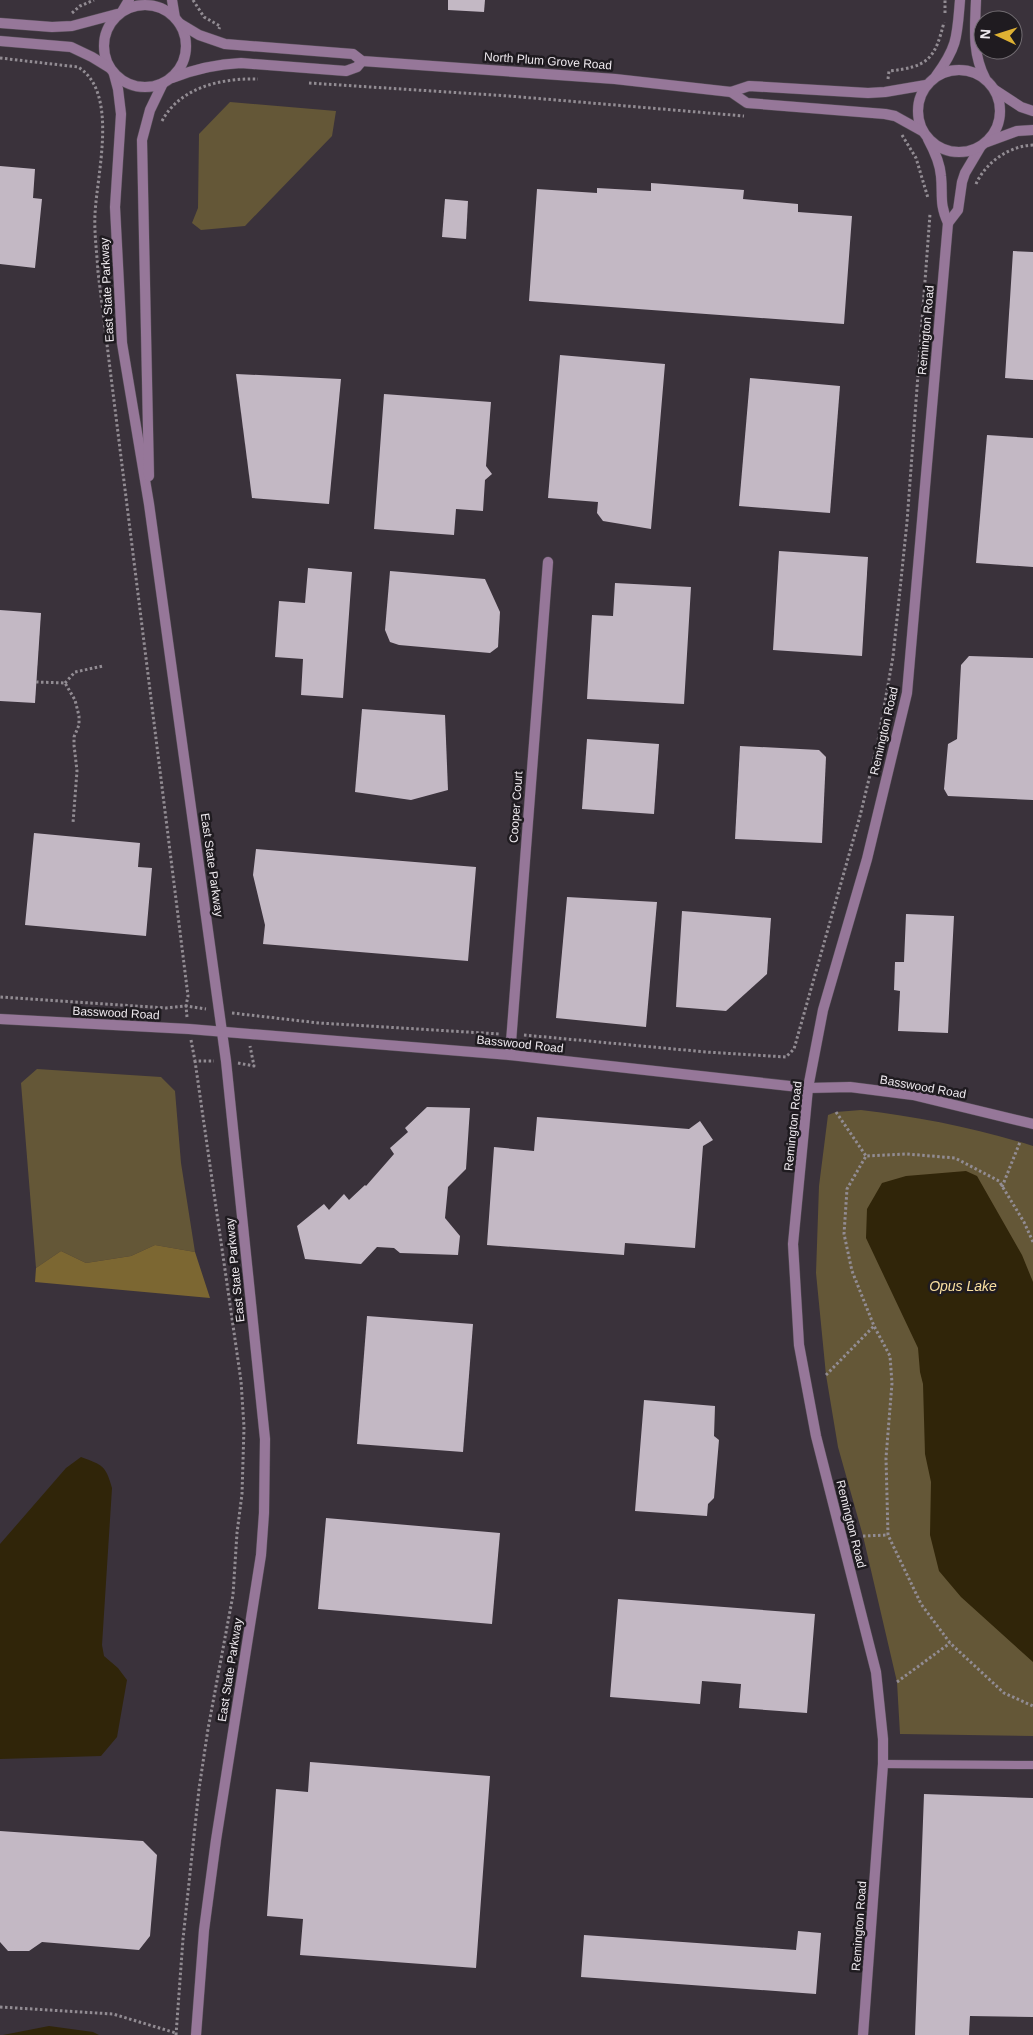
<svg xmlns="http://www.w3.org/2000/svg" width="1033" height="2035" font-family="Arial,sans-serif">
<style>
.green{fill:#645737}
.forest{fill:#7c6732}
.water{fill:#302509}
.building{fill:#c3b8c4}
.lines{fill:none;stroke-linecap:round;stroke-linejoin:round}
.service-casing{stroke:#574f58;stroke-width:9}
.minor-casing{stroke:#574f58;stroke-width:11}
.tertiary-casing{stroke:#574f58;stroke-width:11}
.path{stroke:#928c93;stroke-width:3;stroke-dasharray:2.5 2.5;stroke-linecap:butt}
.service{stroke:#967799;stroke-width:8}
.minor{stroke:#967799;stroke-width:10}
.tertiary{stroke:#967799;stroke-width:10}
.labels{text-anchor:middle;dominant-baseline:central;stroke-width:5;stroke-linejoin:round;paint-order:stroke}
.street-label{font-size:12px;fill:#eee9ee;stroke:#1f1b20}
.water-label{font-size:14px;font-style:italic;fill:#fae0a1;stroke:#1f1b20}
</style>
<rect width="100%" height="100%" fill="#3a323b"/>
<!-- green -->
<g class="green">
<path d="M230 102 336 111 332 136 245 226 201 230 192 223 198 208 199 134Z"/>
<path d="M37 1069 161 1077 175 1091 181 1163 195 1252 155 1245 131 1256 86 1263 61 1251 36 1268 21 1083Z"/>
<path d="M861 1110C919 1117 976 1128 1033 1146V1736L900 1734 897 1682 863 1536 838 1447 826 1375 816 1273 819 1186 828 1115 836 1112Z"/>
</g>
<!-- forest -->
<path class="forest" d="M155 1245 195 1252 210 1298 35 1282 36 1268 61 1251 86 1263 131 1256Z"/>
<!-- water -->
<g class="water">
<path d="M966 1171 977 1176 1022 1255 1033 1282V1662L961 1597 939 1571 930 1535 931 1482 925 1454 923 1384 920 1372 918 1348 866 1238 867 1209 882 1183 906 1176Z"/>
<path d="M81 1457C103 1465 106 1466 112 1488L102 1645 104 1656 118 1668 127 1680 117 1737 101 1756 0 1759V1544L66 1468Z"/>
<path d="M49 2026 93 2032 99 2035H3Z"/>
</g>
<!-- building -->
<g class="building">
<path d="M448 0H485L484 12 448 10Z"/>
<path d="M0 166 35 169 33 198 42 199 35 268 0 264Z"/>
<path d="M651 183 744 190 743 199 798 204V212L852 216 844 324 529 301 537 189 597 193V188L651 191Z"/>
<path d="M445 199 468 201 466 239 442 237Z"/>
<path d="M1013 251 1033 252V380L1005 378Z"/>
<path d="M560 355 665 364 651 529 603 521 597 513 598 502 548 498Z"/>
<path d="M236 374 341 379 329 504 252 498Z"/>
<path d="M750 378 840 386 830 513 739 506Z"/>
<path d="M384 394 491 402 486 466 492 474 485 480 483 511 456 509 454 535 374 529Z"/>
<path d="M987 435 1033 438V567L976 563Z"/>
<path d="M779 551 868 557 862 656 773 650Z"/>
<path d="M308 568 352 572 343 698 301 695 303 659 275 657 279 601 305 603Z"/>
<path d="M390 571 485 579 500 612 498 647 490 653 399 645 390 642 385 630Z"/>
<path d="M615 583 691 587 684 704 587 699 592 615 613 616Z"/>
<path d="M0 610 41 613 35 703 0 701Z"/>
<path d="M969 656 1033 658V800L948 796 944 789 948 744 957 739 961 665Z"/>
<path d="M362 709 445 715 448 790 411 800 355 792Z"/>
<path d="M587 739 659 744 654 814 582 809Z"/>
<path d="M740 746 819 750 826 757 822 843 735 839Z"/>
<path d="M34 833 140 843 138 867 152 868 146 936 25 925Z"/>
<path d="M256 849 476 867 468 961 263 944 265 925 253 875Z"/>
<path d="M567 897 657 902 646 1027 556 1018Z"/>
<path d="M682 911 771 918 767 974 726 1011 676 1007Z"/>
<path d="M906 914 954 916 948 1033 898 1031 900 991 894 990 895 962H904Z"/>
<path d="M427 1107 470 1108 466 1169 448 1187 445 1218 460 1236 458 1255 400 1253 394 1248 377 1247 361 1264 305 1259 297 1226 324 1204 329 1210 344 1194 349 1200 365 1185 366 1186 394 1154 390 1148 408 1132 405 1128Z"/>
<path d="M537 1117 689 1129 700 1121 713 1140 703 1146 695 1248 625 1243 624 1255 487 1245 494 1147 534 1151Z"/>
<path d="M367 1316 473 1324 463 1452 357 1444Z"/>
<path d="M644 1400 715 1406 714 1436 719 1440 714 1498 708 1504 707 1516 635 1511Z"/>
<path d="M326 1518 500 1533 492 1624 318 1609Z"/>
<path d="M618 1599 815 1614 807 1713 739 1708 741 1684 702 1681 700 1704 610 1697Z"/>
<path d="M310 1762 490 1776 476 1968 300 1955 303 1919 267 1916 276 1789 308 1792Z"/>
<path d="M924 1794 1033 1798V2017L970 2016 969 2035H915Z"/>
<path d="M0 1831 143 1841 157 1855 150 1936 139 1950 42 1942 29 1951H8L0 1942Z"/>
<path d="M798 1931 821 1933 816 1994 581 1977 584 1935 796 1950Z"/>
</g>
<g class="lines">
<defs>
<path id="service" d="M883 1764 1033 1765"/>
<g id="minor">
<path d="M172 0 175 18"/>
<path d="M976 0C975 28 972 53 985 78"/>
<path d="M123 10 129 0"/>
<path d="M114 74 118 89 121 114 115 207 122 343 149 504 226 1061 265 1439 264 1513 261 1555 216 1840 204 1930 196 2035"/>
<path d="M936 76C958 46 957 36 960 0"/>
<path d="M948 223 958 210 962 182 965 173 981 146"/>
<path d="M149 476 142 140 150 110 163 83"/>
<path d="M0 1019 189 1029 510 1055 808 1088 850 1087 913 1095 1033 1124"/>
<path d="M510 1055 548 562"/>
<path d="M863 2035 883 1764V1739L876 1672 816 1436 799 1345 793 1244 808 1088 823 1010 867 859 907 693 948 223C939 203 943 196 941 176 940 163 934 150 928 139"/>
</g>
<g id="tertiary">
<circle cx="145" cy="46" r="41"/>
<path d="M0 23 52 27 72 26 117 14"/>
<path d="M179 23 199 35 225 44 353 54 362 61 615 79 731 92 749 86 868 93 885 92 926 85"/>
<path d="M0 41 71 47 92 57 110 68"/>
<circle cx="959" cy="111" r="41"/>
<path d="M172 78C195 69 216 64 241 63L346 71 357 67 362 61"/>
<path d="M995 90 1021 107 1033 111"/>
<path d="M731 92 747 103 885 114 895 116 922 131"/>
<path d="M987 142 1017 131 1033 130"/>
</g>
</defs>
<!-- service casing -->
<use href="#service" class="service-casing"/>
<!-- minor casing -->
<use href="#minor" class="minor-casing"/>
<!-- tertiary casing -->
<use href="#tertiary" class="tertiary-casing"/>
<!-- path -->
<g class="path">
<path d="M193 0 204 17 220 26 219 29"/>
<path d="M72 13 80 6 94 0"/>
<path d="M945 13V0"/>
<path d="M0 58 78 67C119 92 97 173 95 214 94 233 97 253 98 272L188 996 186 1006 166 1008 0 997"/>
<path d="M888 79 889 71C928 67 935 59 944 22"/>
<path d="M309 83 509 96 744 116"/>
<path d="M162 121C180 87 222 78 258 79"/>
<path d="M902 135 916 158 928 198"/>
<path d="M976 184C986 162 1009 146 1033 145"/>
<path d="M36 682 65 683 75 700 79 716V725L74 737V745L77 771 73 823"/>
<path d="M65 683 75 672 103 666"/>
<path d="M232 1013 319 1023 500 1034"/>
<path d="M187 1017 186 1006 206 1009"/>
<path d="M524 1035 706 1052 786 1057 794 1049 860 816 877 746 893 657 907 522 930 214"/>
<path d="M191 1040 195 1061H214"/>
<path d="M238 1063 254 1066 250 1046"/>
<path d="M836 1112 866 1156"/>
<path d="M1002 1187 1020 1142"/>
<path d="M1033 1242 1024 1222 999 1181 955 1158 907 1154 866 1156 847 1189 844 1234 852 1271 874 1326 890 1356 892 1383 886 1458 888 1535 921 1604 950 1643 1004 1693 1033 1706"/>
<path d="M826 1375 874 1326"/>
<path d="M863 1536 888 1535"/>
<path d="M897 1682 950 1643"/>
<path d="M0 2007 113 2014 176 2033"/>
<path d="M176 2035 183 1939 199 1789 208 1729 233 1595 237 1533 242 1494 244 1427 241 1381 195 1061"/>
</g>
<!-- service -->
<use href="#service" class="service"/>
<!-- minor -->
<use href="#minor" class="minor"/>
<!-- tertiary -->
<use href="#tertiary" class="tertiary"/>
</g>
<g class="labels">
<!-- street labels -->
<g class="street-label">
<text transform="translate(548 61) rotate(4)">North Plum Grove Road</text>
<text transform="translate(107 290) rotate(-93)">East State Parkway</text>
<text transform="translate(926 330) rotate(-85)">Remington Road</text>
<text transform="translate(884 731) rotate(-77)">Remington Road</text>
<text transform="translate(516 807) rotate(-86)">Cooper Court</text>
<text transform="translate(212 865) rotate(82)">East State Parkway</text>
<text transform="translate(116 1013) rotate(3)">Basswood Road</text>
<text transform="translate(520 1044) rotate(6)">Basswood Road</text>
<text transform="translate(923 1087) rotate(10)">Basswood Road</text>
<text transform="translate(793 1126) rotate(-84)">Remington Road</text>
<text transform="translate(235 1270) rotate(-96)">East State Parkway</text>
<text transform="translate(851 1524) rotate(76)">Remington Road</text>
<text transform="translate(230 1670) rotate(-81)">East State Parkway</text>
<text transform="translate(859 1926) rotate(-86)">Remington Road</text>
</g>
<!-- water labels -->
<g class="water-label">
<text x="963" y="1286">Opus Lake</text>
</g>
</g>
<!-- north arrow -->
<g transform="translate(998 35) rotate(274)"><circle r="24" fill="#1f1b20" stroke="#726d72"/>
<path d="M0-4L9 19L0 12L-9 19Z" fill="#deb133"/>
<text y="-8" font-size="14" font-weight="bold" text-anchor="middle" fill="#eee9ee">N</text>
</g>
</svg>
